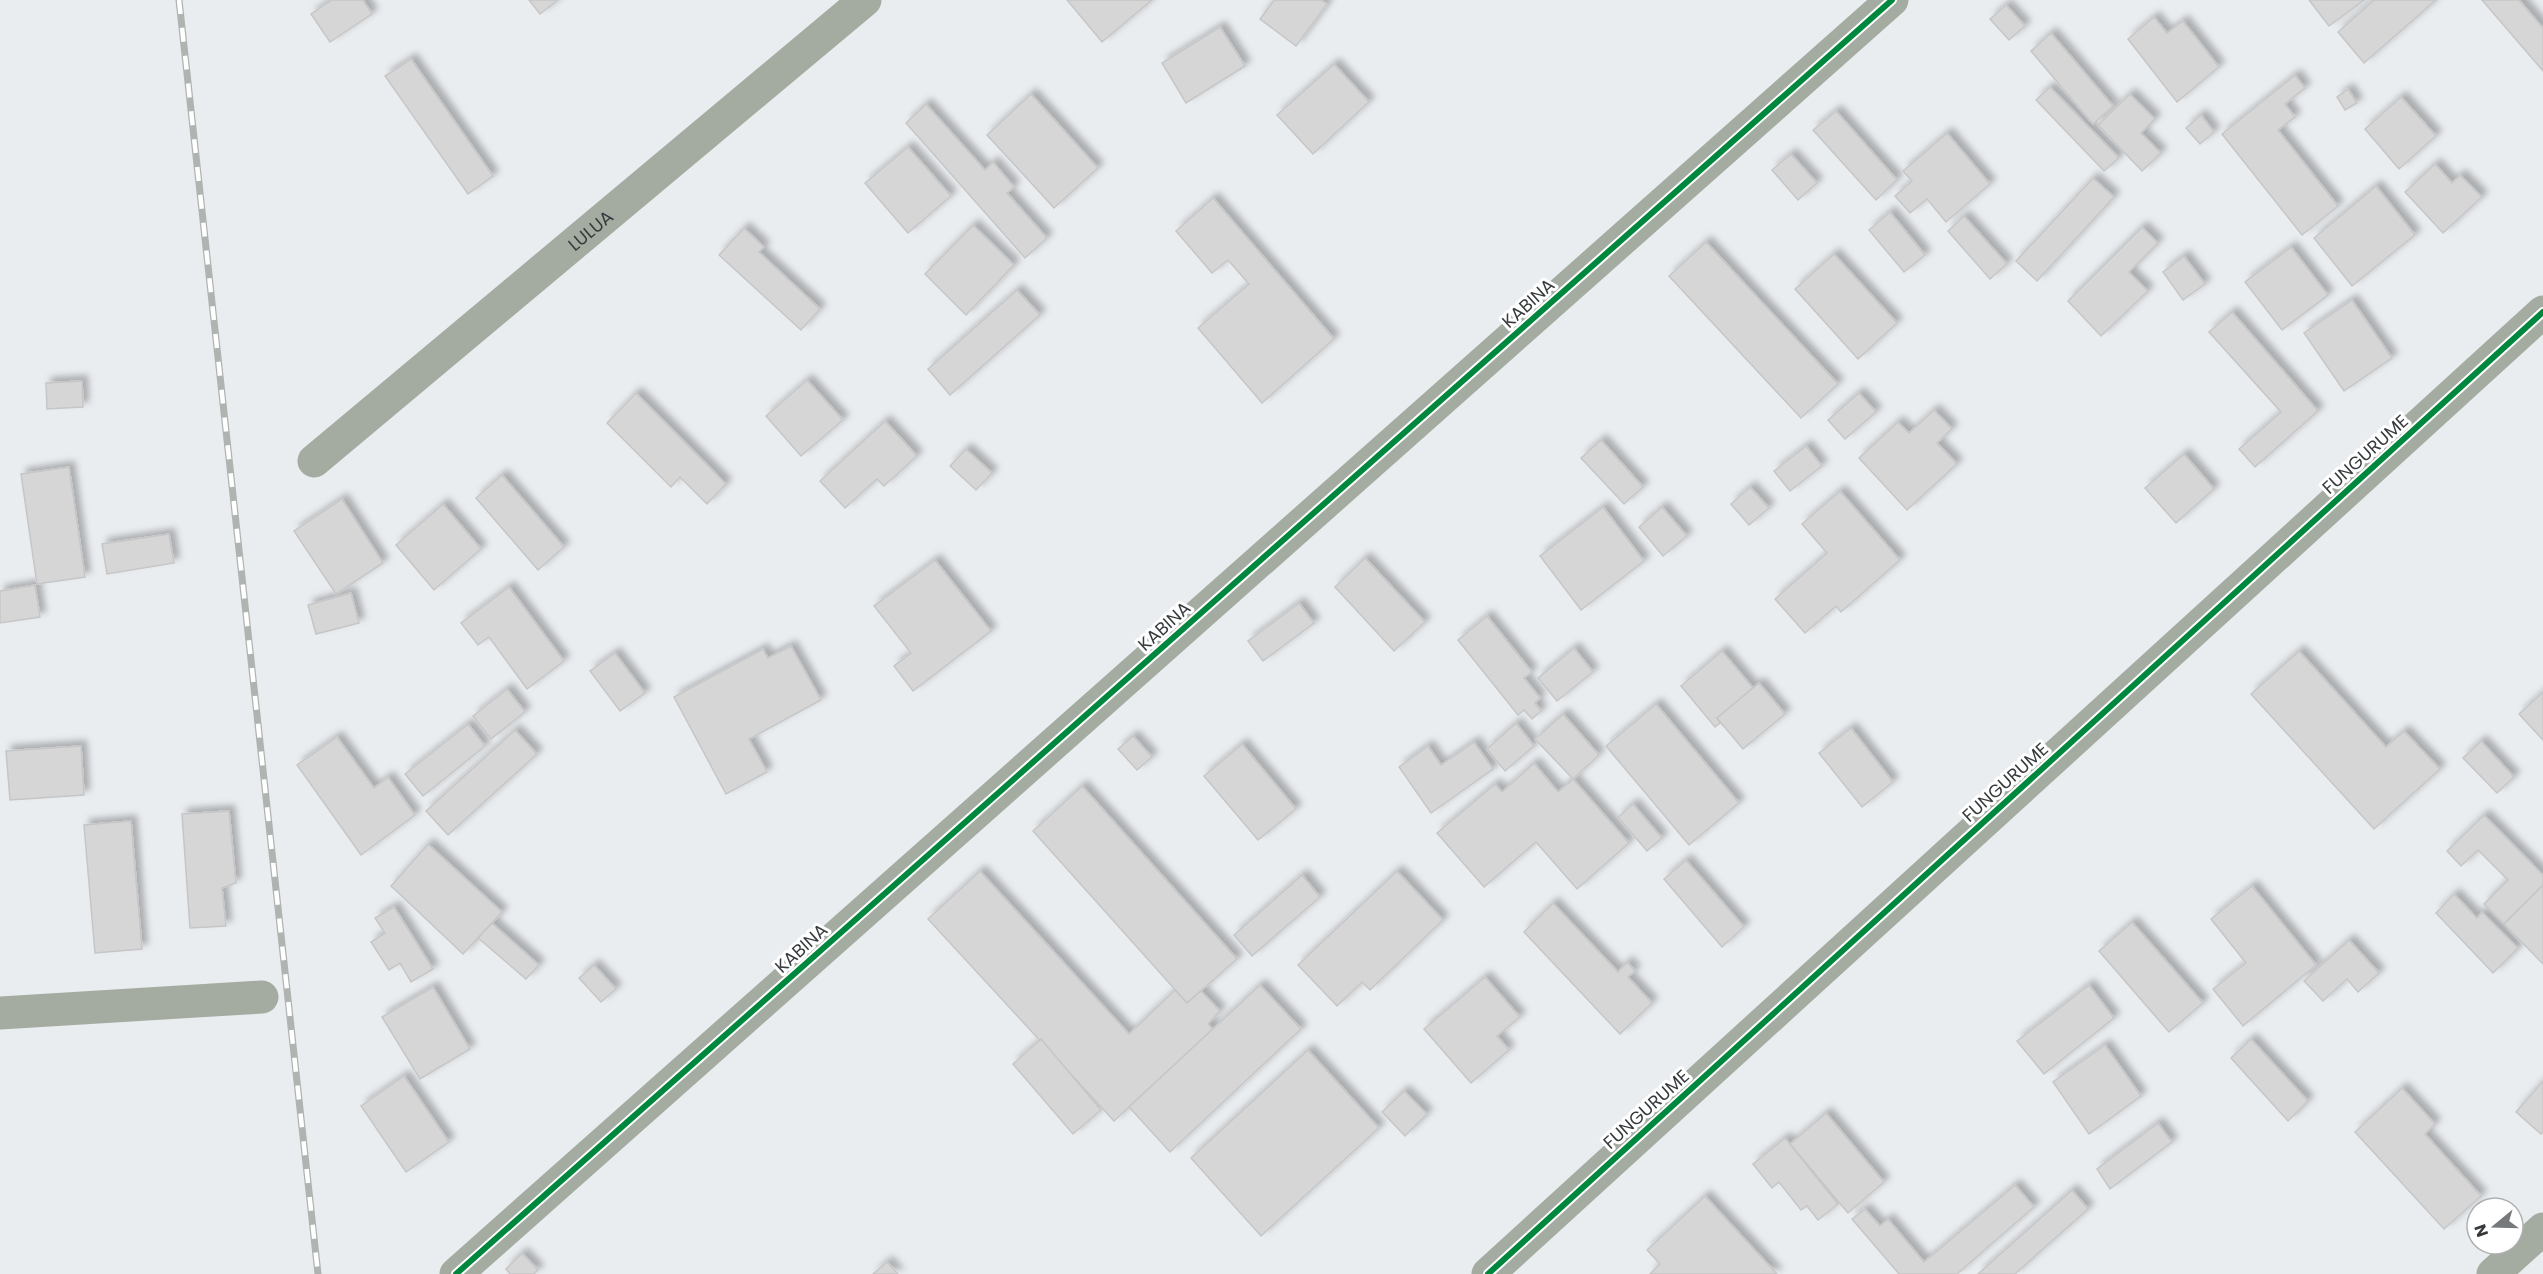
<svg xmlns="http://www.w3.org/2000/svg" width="2543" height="1274" font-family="Poppins,sans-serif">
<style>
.building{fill:#d6d6d7;stroke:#c6c6c7;stroke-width:1.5;filter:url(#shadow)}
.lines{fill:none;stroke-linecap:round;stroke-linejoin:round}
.minor{stroke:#a4aca1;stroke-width:33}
.rail-casing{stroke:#afb4b0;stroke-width:7}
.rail{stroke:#fff;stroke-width:4.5;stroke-dasharray:14;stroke-linecap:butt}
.cycleway-casing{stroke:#fff;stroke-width:10}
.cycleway{stroke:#00873e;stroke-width:6}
.labels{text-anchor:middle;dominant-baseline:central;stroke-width:6;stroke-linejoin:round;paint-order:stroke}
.street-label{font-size:18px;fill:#373a3c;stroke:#fff}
</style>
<defs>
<filter id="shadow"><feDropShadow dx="5.5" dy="-5.5" stdDeviation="3" flood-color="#0004"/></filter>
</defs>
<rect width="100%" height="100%" fill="#eaedf0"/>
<!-- building -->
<g class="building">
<path d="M332 0H363L372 14 330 42 311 14Z"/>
<path d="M529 0H558L540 14Z"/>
<path d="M1067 0H1152L1102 42Z"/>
<path d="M1274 0H1321L1327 4 1296 46 1260 19Z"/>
<path d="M2309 0H2364L2329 26Z"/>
<path d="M2374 0H2436L2364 63 2338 32Z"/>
<path d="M2482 0H2519L2543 28V71Z"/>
<path d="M2006 5 2025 26 2009 40 1990 19Z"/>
<path d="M2154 17 2167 33 2183 21 2219 67 2177 102 2128 39Z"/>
<path d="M1220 27 1245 66 1186 103 1162 63Z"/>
<path d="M2051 33 2113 106 2093 124 2031 51Z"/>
<path d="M411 59 493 176 468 194 385 76Z"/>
<path d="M1334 64 1369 102 1313 154 1277 115Z"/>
<path d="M2295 75 2305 88 2285 104 2295 117 2278 130 2338 206 2302 235 2222 134Z"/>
<path d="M2050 87 2119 158 2104 171 2036 100Z"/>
<path d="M2348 89 2357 103 2345 110 2337 97Z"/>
<path d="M1031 94 1098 168 1054 208 987 135Z"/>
<path d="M2130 94 2155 119 2141 133 2161 153 2142 171 2098 125Z"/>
<path d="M2401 97 2436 136 2399 169 2365 129Z"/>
<path d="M926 104 985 170 993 162 1014 187 1007 193 1047 238 1025 258 906 123Z"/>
<path d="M1836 111 1897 180 1876 200 1813 130Z"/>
<path d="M2201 115 2214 132 2200 144 2186 128Z"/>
<path d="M1947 133 1990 184 1946 222 1927 199 1910 213 1895 196 1912 181 1903 171Z"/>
<path d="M908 147 951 196 908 233 865 183Z"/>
<path d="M1791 154 1817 183 1798 200 1772 170Z"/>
<path d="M2435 164 2452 183 2460 175 2482 197 2443 233 2405 192Z"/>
<path d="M2093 178 2114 197 2037 281 2016 261Z"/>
<path d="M2376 186 2415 235 2352 286 2314 238Z"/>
<path d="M1213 198 1334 339 1262 403 1198 328 1249 284 1228 260 1212 273 1176 231Z"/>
<path d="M1890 212 1925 255 1904 272 1869 230Z"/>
<path d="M1964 216 2007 264 1990 279 1948 231Z"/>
<path d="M973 225 1014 265 966 315 925 274Z"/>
<path d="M2142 227 2158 243 2129 272 2148 291 2101 336 2068 301Z"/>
<path d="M744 228 764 247 759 252 820 309 801 330 719 255Z"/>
<path d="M1706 242 1838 384 1801 418 1669 276Z"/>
<path d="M2291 247 2328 295 2282 330 2245 282Z"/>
<path d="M1834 254 1897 323 1858 359 1795 289Z"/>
<path d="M2184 256 2205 284 2183 300 2163 272Z"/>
<path d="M1017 290 1040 315 950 395 928 369Z"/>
<path d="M2352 300 2392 358 2344 391 2304 333Z"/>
<path d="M2232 312 2318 411 2255 467 2239 449 2281 412 2209 332Z"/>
<path d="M807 380 843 420 801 456 766 416Z"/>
<path d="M82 381 83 407 47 409 46 383Z"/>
<path d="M636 393 726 484 707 504 680 477 671 487 607 423Z"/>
<path d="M1859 393 1876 412 1845 439 1828 420Z"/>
<path d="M1934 410 1952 429 1937 443 1957 464 1907 510 1859 458 1898 422 1909 433Z"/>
<path d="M885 421 917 456 884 486 877 479 845 508 820 481Z"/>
<path d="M1601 440 1643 487 1624 504 1581 458Z"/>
<path d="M1806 446 1822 466 1790 491 1774 471Z"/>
<path d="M966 449 992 473 976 490 950 466Z"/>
<path d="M2184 454 2214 489 2176 523 2145 488Z"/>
<path d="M69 467 85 577 37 584 21 474Z"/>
<path d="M502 475 564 547 538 570 476 498Z"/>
<path d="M1750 487 1769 508 1749 525 1731 504Z"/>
<path d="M1840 491 1900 560 1841 612 1836 606 1805 633 1775 599 1827 553 1802 524Z"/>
<path d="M342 499 383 563 336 594 294 531Z"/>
<path d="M443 504 481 549 434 590 396 545Z"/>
<path d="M1603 507 1644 561 1581 610 1540 556Z"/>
<path d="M1662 507 1687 536 1663 556 1639 527Z"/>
<path d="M169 534 174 563 107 574 102 544Z"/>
<path d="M1365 558 1425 622 1394 651 1335 587Z"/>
<path d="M935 560 991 631 913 691 894 666 911 653 874 606Z"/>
<path d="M35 585 40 617 0 623V591Z"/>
<path d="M509 587 564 661 527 689 489 637 478 645 461 623Z"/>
<path d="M351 593 359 623 316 634 308 605Z"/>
<path d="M1299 603 1314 623 1263 661 1248 641Z"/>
<path d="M1487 616 1532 672 1524 678 1540 698 1535 703 1541 711 1532 719 1524 710 1518 715 1458 640Z"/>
<path d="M791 646 821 700 749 739 767 772 726 794 674 697 763 649 768 658Z"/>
<path d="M1574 648 1593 672 1557 701 1538 678Z"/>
<path d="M1722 651 1753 688 1717 718 1720 723 1715 727 1681 686Z"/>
<path d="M2299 651 2386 747 2404 731 2440 769 2374 829 2251 694Z"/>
<path d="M615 653 645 693 620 711 590 671Z"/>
<path d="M1759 683 1785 714 1743 749 1717 718Z"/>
<path d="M507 689 525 712 491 739 473 716Z"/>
<path d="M2543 692V740L2519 714Z"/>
<path d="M1656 704 1739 803 1689 845 1606 746Z"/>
<path d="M1563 714 1599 755 1573 779 1535 739Z"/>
<path d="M1516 723 1534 746 1505 771 1487 749Z"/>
<path d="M468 724 485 746 423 796 405 774Z"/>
<path d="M1851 728 1893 782 1862 807 1819 753Z"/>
<path d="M515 730 537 754 448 835 426 811Z"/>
<path d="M1133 736 1152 757 1137 770 1118 749Z"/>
<path d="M337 737 374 788 388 777 415 815 361 855 297 765Z"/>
<path d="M2481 741 2514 777 2497 793 2463 758Z"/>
<path d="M1474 742 1493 769 1431 813 1399 767 1428 746 1441 765Z"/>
<path d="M1242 744 1296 809 1258 840 1204 776Z"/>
<path d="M81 746 84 795 10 800 6 751Z"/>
<path d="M1534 763 1558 792 1573 779 1629 843 1577 889 1536 842 1484 887 1437 833 1495 784 1502 792Z"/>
<path d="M1082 786 1237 959 1187 1003 1033 831Z"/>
<path d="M1633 804 1662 838 1647 851 1618 817Z"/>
<path d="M229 811 236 883 222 888 226 926 190 928 182 814Z"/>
<path d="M2484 815 2543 875V885L2504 924 2484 904 2508 880 2478 850 2461 866 2447 851Z"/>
<path d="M131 821 142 949 95 953 84 825Z"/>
<path d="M428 844 502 912 463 954 391 886Z"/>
<path d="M1686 860 1744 927 1722 947 1664 879Z"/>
<path d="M980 871 1129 1034 1175 990 1187 1003 1201 991 1220 1011 1208 1024 1213 1029 1114 1121 928 919Z"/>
<path d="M1397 871 1443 920 1370 990 1362 982 1337 1006 1298 965Z"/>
<path d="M1302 875 1320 897 1252 956 1234 935Z"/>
<path d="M2543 885V964L2504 924Z"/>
<path d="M2252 886 2316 965 2243 1026 2213 989 2246 963 2211 919Z"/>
<path d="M2454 894 2477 918 2482 912 2518 948 2493 973 2436 913Z"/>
<path d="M1553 903 1618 972 1627 962 1635 971 1628 977 1652 1003 1620 1034 1524 932Z"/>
<path d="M394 907 433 969 411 982 400 963 389 970 371 942 385 933 375 918Z"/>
<path d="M2132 922 2203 1003 2169 1032 2099 951Z"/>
<path d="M492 923 539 965 526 979 478 938Z"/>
<path d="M2349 940 2379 973 2358 992 2347 979 2323 1001 2304 981Z"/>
<path d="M594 965 616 989 601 1002 579 978Z"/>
<path d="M1485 977 1520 1017 1497 1036 1509 1050 1471 1083 1424 1029Z"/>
<path d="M1260 985 1301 1029 1170 1152 1129 1107Z"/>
<path d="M2089 985 2114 1018 2044 1074 2017 1041Z"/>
<path d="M433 987 470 1049 420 1079 382 1017Z"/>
<path d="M1041 1039 1101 1110 1073 1134 1013 1064Z"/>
<path d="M2251 1039 2308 1101 2288 1121 2231 1058Z"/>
<path d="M2105 1045 2141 1096 2089 1134 2053 1082Z"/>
<path d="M1308 1050 1379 1128 1261 1236 1191 1158Z"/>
<path d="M404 1076 449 1142 406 1172 361 1106Z"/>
<path d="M2543 1081V1131L2541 1134 2516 1112Z"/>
<path d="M2402 1088 2435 1124 2425 1134 2481 1196 2444 1229 2355 1132Z"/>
<path d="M1404 1091 1427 1114 1405 1136 1382 1112Z"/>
<path d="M1826 1113 1884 1182 1848 1213 1790 1144Z"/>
<path d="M2158 1123 2172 1142 2110 1189 2097 1169Z"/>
<path d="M1785 1138 1838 1204 1818 1220 1807 1206 1801 1210 1779 1182 1772 1188 1753 1164Z"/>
<path d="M2015 1185 2034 1207 1957 1274H1899L1852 1219 1865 1209 1880 1226 1888 1219 1924 1262Z"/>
<path d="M2072 1190 2088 1209 2015 1274H1978Z"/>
<path d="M1705 1196 1777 1274H1650L1660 1264 1647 1250Z"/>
<path d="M522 1253 538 1270 534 1274H510L506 1269Z"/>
<path d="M887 1262 898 1274H873Z"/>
</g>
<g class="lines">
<!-- minor -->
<g class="minor">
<path id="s1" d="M314 461 865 0"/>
<path d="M0 1013 262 997"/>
<path d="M456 1274 1892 0"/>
<path d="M1488 1274 2543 312"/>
<path d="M2493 1274 2543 1229"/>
</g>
<defs>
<path id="rail" d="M179 0 318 1274"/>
</defs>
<!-- rail casing -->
<use href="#rail" class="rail-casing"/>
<!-- rail -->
<use href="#rail" class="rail"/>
<defs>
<g id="cycleway">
<path d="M456 1274 1892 0"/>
<path d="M1488 1274 2543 312"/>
</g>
</defs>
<!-- cycleway casing -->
<use href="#cycleway" class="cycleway-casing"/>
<!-- cycleway -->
<use href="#cycleway" class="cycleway"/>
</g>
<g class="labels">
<!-- street labels -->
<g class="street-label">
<text stroke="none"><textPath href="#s1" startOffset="360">LULUA</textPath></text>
<text transform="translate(1528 303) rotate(-42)">KABINA</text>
<text transform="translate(2365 454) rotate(-42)">FUNGURUME</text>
<text transform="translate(1164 626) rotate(-42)">KABINA</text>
<text transform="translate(2005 782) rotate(-42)">FUNGURUME</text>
<text transform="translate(801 948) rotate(-42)">KABINA</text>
<text transform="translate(1646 1109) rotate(-42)">FUNGURUME</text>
</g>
</g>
<!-- north arrow -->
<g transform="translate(2495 1226) rotate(251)"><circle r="28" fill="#ffffff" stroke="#afb0b1" stroke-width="1.5"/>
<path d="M0-4.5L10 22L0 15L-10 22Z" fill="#76797b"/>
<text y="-9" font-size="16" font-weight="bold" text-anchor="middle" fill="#373a3c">N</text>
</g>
</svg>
